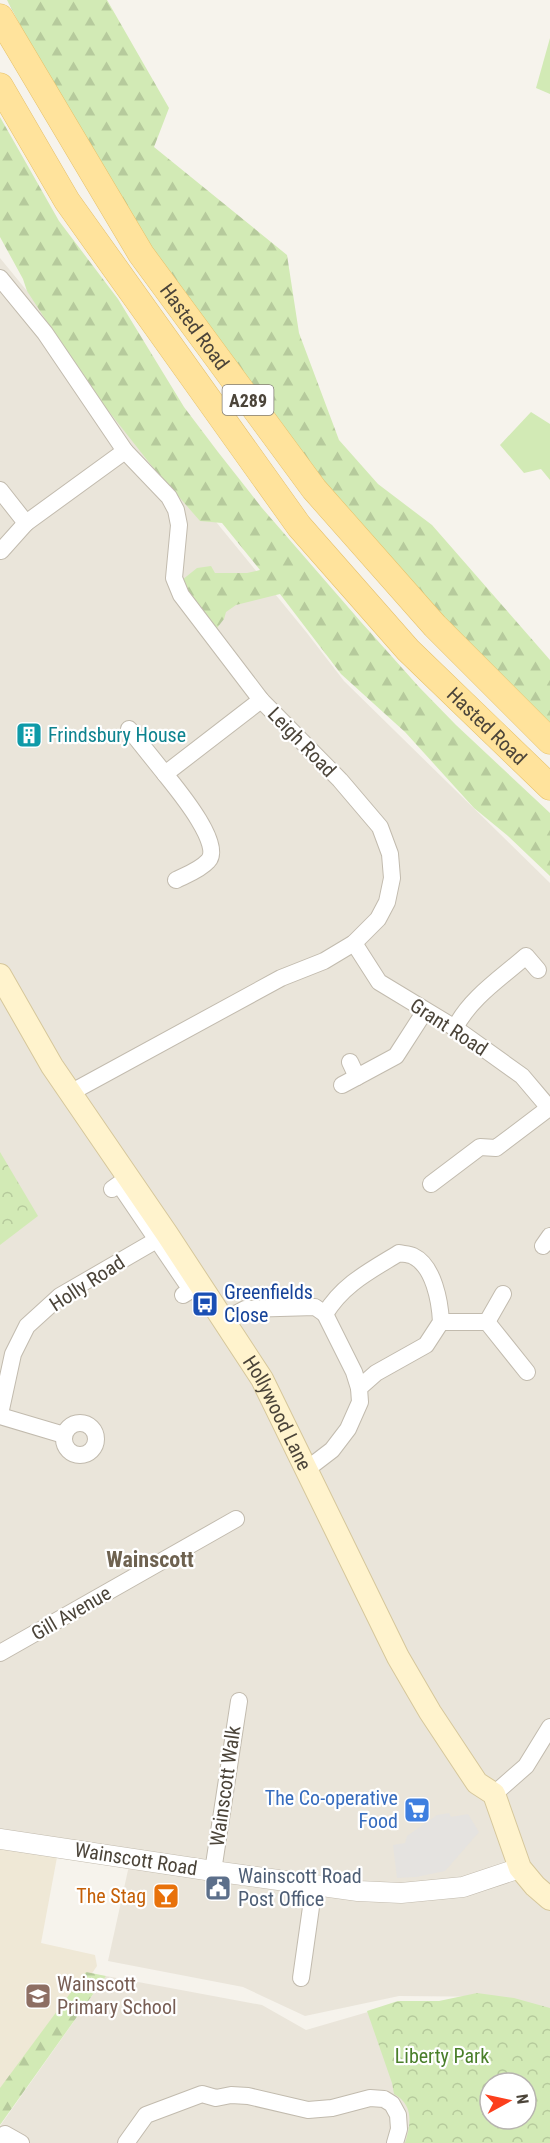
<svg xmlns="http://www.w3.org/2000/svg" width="550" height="2143" font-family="'Roboto Condensed',sans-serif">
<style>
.residential{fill:#eae5da;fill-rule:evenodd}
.education{fill:#efe8d6}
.grass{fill:#d2eab5}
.forest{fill:url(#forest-firs)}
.park{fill:url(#park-crowns);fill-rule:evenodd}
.parking{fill:#e5e3e0}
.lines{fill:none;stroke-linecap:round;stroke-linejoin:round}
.minor-casing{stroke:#c2bbae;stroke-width:18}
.tertiary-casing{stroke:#c2bbae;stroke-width:21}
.secondary-casing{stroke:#d6c79b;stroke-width:24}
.primary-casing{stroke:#e6c16a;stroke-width:27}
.minor{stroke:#fff;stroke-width:16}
.tertiary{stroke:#fff;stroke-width:20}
.secondary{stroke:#fff3cd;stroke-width:22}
.primary{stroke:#ffe39c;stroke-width:26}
.labels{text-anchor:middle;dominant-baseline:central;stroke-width:4.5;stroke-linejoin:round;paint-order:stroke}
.shield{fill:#fff;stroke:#817c74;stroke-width:1.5}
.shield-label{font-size:18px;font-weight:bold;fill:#4b4439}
.street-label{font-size:20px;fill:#4b4439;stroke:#fff}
.culture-label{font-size:20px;fill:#0d838f;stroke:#fff;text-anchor:start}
.transit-label{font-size:20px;fill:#164399;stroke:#fff;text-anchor:start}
.shop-label{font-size:20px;fill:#366cbe;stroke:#fff;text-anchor:end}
.service-label{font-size:20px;fill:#4e5e75;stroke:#fff;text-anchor:start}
.food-label{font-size:20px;fill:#c56008;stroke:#fff;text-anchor:end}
.education-label{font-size:20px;fill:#785e54;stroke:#fff;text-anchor:start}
.park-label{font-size:20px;fill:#4a7f2a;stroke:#fff}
.quarter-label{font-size:22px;font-weight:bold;fill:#6e6250;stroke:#fff}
</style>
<defs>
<pattern id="forest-firs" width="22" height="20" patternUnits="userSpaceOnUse" patternTransform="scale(1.5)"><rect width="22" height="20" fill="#d2eab5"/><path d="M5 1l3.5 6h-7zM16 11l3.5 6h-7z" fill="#b6ca9c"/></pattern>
<pattern id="park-crowns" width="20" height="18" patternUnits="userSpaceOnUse" patternTransform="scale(1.5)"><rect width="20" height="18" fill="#d2eab5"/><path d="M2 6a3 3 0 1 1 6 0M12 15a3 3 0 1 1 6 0" fill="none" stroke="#b6ca9c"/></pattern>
</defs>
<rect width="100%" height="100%" fill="#f6f3ec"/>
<!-- residential -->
<path class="residential" d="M0 258 307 633 344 681 550 883V2143H0V2126L106 1976 262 2005 306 2030 385 2007 510 1997 399 1996 305 2016 243 1987 108 1961 130 1861 0 1842ZM490 2083H526V2119H490Z"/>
<!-- education -->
<path class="education" d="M0 1844 58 1852 41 1943 95 1955 97 1966 0 2106Z"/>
<!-- grass -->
<g class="grass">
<path d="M550 38V94L536 88Z"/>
<path d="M531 412 550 424V480L541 469 524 473 500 445Z"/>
</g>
<!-- forest -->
<g class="forest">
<path d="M7 0H107L169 108 154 147 287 255 299 333 339 440 378 484 432 525 550 660V733L306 468 209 336 82 144Z"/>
<path d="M0 117 59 221 118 299 184 407 218 452 262 508 361 622 419 687 456 725 550 813V876L508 836 474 808 405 732 341 674 280 594 236 605 226 612 224 619 217 628C200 615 189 601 182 580L197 568 211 566 215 573H247L260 570 222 523 200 521 151 465 88 385 27 291 23 279 0 237Z"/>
<path d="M86 1972 106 1976 0 2125V2088Z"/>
</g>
<!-- park -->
<g class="park">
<path d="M0 1152 38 1216 0 1245Z"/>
<path d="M477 1993 514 1998 550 2008V2143H405C411 2124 414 2105 394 2094L392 2083 367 2011 398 2001H439ZM490 2083H526V2119H490Z"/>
</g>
<!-- parking -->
<path class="parking" d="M449 1813 451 1817 468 1814 479 1832 445 1871 416 1877 397 1878 393 1845 405 1843 407 1836 437 1815Z"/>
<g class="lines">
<defs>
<g id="minor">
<path d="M0 278 45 333 125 451 169 497 176 510 179 525 174 578 181 595 261 700 340 780 380 827 390 854 392 878 387 902 378 919 354 943 324 961 281 978 70 1093"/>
<path d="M0 490 26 523 125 451"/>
<path d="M1 551 26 523"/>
<path d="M129 729 165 774 261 700"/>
<path d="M165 774C177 789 224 845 208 861 200 870 186 875 176 880"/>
<path d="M354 943 379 982 455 1028 522 1076 550 1109"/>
<path d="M455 1028C470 998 501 978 526 956L538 970"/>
<path d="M350 1062 357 1077 396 1056 425 1011"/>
<path d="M342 1085 357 1077"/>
<path d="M431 1184 480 1147 496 1148 549 1108"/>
<path d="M112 1189 119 1184 191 1290 183 1295"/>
<path d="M543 1246 550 1236"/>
<path d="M325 1314 354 1372 359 1388"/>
<path d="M224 1320 245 1309 315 1307 325 1314C343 1284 370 1271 399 1253 403 1254 409 1254 413 1256 434 1266 440 1302 441 1322L426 1345 376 1373 359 1388 360 1402 348 1429 332 1450 315 1463 304 1468"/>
<path d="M441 1322H487L527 1372"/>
<path d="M487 1322 503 1294"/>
<path d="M0 1414 13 1354 27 1326 60 1296 167 1234"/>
<path d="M0 1416 64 1435"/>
<circle cx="80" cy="1439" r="16"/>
<path d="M0 1653 236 1519"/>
<path d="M494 1794 526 1766 550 1727"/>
<path d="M213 1871 239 1701"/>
<path d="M301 1978 314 1886"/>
<path d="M0 2141 5 2134 21 2143"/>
<path d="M126 2143 146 2115 202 2094 216 2098 231 2095 248 2096 308 2110 332 2108 370 2098 384 2099 392 2104 398 2115 399 2129 395 2143"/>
</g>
<path id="tertiary" d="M0 1839 213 1871 358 1891 401 1893 463 1887 520 1868"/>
<g id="secondary">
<path id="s1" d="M0 975 52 1066 167 1234 262 1379 398 1657 430 1712 477 1783 494 1794 520 1868 535 1886 550 1899"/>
</g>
<g id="primary">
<path id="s2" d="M0 17 141 254 314 489 435 626 550 741"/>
<path id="s3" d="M0 86 67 201 299 526 408 650 550 787"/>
</g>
</defs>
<!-- minor casing -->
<use href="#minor" class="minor-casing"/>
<!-- tertiary casing -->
<use href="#tertiary" class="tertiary-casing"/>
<!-- secondary casing -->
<use href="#secondary" class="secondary-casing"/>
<!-- primary casing -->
<use href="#primary" class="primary-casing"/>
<!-- minor -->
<use href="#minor" class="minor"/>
<!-- tertiary -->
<use href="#tertiary" class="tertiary"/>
<!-- secondary -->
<use href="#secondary" class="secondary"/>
<!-- primary -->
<use href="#primary" class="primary"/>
</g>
<!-- icons -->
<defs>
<symbol id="building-square" viewBox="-11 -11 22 22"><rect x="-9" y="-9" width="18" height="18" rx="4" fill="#0f9aa8" stroke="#fff"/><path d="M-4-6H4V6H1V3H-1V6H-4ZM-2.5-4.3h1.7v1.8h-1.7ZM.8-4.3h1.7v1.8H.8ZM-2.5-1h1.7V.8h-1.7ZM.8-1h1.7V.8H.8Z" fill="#fff"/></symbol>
<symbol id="bus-square" viewBox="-11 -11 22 22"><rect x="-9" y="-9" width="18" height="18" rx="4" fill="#1a4fb4" stroke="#fff"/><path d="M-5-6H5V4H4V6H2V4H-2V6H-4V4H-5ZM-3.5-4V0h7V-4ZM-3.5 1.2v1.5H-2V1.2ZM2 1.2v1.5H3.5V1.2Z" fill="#fff"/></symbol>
<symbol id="supermarket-square" viewBox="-11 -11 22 22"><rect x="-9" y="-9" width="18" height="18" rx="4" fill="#3f7fe0" stroke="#fff"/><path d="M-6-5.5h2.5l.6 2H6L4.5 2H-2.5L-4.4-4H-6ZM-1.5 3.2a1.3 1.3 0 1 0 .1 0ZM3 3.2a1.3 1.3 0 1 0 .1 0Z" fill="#fff"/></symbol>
<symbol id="civic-square" viewBox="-11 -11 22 22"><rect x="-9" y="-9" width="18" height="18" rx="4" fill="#5c6f8a" stroke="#fff"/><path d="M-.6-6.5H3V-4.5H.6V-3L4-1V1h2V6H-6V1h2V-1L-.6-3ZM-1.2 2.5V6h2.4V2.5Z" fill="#fff"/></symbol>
<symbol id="bar-square" viewBox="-11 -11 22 22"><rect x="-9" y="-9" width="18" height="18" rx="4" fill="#e8710a" stroke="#fff"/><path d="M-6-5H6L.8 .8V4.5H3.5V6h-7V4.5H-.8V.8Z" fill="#fff"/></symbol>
<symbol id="school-square" viewBox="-11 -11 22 22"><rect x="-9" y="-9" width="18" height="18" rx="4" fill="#8d6e63" stroke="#fff"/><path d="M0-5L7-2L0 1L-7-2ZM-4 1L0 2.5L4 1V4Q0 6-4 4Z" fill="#fff"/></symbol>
</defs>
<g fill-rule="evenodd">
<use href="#building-square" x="14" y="720" width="30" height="30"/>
<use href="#bus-square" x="190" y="1289" width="30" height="30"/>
<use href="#supermarket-square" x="402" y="1795" width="30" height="30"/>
<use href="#civic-square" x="203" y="1873" width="30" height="30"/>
<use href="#bar-square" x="151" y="1881" width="30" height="30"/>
<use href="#school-square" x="23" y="1981" width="30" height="30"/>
</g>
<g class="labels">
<!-- shield labels -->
<rect class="shield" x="222.5" y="385" width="51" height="30" rx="4.5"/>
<g class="shield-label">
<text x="248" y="400">A289</text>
</g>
<!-- street labels -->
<g class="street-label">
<text stroke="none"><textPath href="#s2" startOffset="366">Hasted Road</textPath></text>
<text stroke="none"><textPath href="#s3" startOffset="807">Hasted Road</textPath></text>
<text transform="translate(302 742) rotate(46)">Leigh Road</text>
<text transform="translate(449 1027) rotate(33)">Grant Road</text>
<text transform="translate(87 1283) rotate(-33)">Holly Road</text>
<text stroke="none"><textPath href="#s1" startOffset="519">Hollywood Lane</textPath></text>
<text transform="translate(71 1613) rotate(-30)">Gill Avenue</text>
<text transform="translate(225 1786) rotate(-82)">Wainscott Walk</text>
<text transform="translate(136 1859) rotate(9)">Wainscott Road</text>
</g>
<!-- culture labels -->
<g class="culture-label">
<text x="48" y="735">Frindsbury House</text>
</g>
<!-- transit labels -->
<g class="transit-label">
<text x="224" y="1292">Greenfields<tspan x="224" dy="23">Close</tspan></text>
</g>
<!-- shop labels -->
<g class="shop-label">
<text x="398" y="1798">The Co-operative<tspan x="398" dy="23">Food</tspan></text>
</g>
<!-- service labels -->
<g class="service-label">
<text x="238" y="1876">Wainscott Road<tspan x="238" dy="23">Post Office</tspan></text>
</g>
<!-- food labels -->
<g class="food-label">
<text x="146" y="1896">The Stag</text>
</g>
<!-- education labels -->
<g class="education-label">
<text x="57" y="1984">Wainscott<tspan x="57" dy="23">Primary School</tspan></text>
</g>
<!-- park labels -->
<g class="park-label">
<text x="442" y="2056">Liberty Park</text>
</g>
<!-- quarter labels -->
<g class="quarter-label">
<text x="150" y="1559">Wainscott</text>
</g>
</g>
<!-- north arrow -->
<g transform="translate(508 2101) rotate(82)"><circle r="28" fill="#ffffff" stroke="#b7b4b0" stroke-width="1.5"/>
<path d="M0-4.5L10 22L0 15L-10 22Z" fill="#fc3f1d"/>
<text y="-9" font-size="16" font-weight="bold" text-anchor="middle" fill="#4b4439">N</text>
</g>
</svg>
